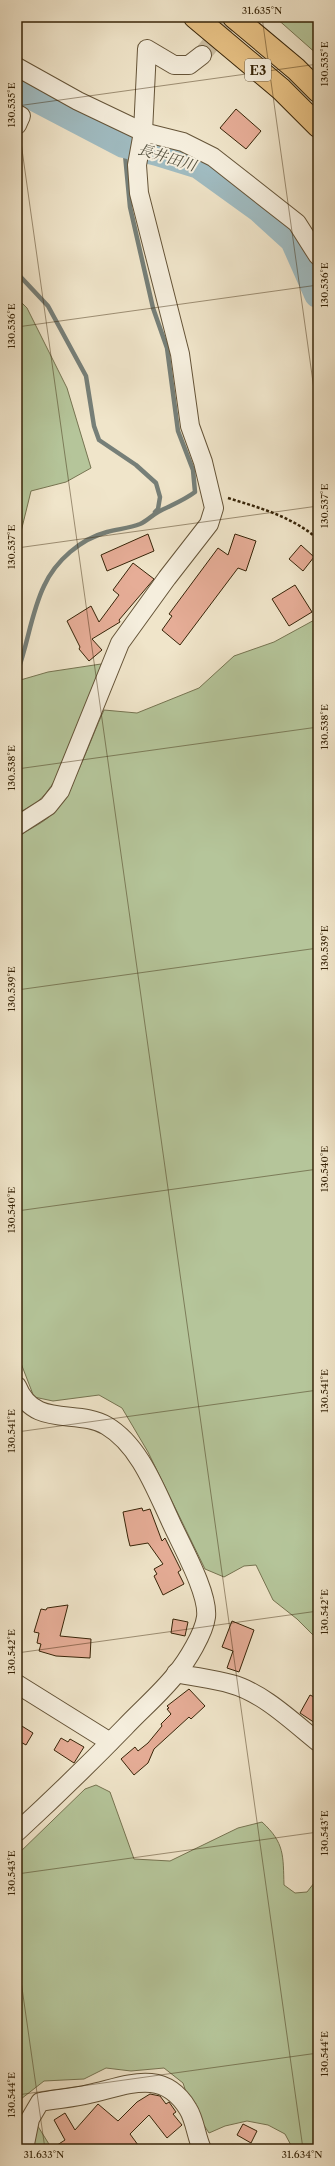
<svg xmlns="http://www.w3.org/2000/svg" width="335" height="2166" font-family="'Libre Caslon Text','Noto Serif JP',serif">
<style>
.green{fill:#b5c59a;stroke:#767451}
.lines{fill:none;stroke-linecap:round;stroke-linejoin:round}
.stream{stroke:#767f78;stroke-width:4.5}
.river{stroke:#a0bcc2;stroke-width:28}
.building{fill:#e6ad97;stroke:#372408}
.minor-tunnel{stroke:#cbbea3;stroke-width:18;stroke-dasharray:18 9;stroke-linecap:butt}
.minor-casing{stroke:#655438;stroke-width:20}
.highway-casing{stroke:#372408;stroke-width:24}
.path{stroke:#372408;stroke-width:2.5;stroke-dasharray:3 2;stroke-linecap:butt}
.minor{stroke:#f5eedd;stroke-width:18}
.highway{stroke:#e8c285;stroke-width:22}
.ticks{fill:none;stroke:#372408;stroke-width:1;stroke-opacity:0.45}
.labels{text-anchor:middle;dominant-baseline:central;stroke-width:4;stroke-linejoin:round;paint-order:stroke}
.shield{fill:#f5eedd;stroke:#706148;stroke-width:1}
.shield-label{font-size:13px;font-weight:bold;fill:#372408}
.water-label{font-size:15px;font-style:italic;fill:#565240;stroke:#f5eedd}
.neatline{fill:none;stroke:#372408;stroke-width:1.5}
.ticks-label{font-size:10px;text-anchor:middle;fill:#372408}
</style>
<rect width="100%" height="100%" fill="#f0e5ca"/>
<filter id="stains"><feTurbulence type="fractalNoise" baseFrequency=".005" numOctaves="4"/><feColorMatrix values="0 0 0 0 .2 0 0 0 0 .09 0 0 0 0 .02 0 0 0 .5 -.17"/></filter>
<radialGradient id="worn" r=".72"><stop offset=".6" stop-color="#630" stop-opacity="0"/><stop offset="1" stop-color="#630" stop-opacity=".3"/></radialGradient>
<!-- green -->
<g class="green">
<path d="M275 17H318V55Z"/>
<path d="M17 298 27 308 67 388 91 468 66 482 31 491 17 548Z"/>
<path d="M318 618V1640L297 1619 273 1600 256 1565 244 1566 224 1577 205 1569 148 1452 122 1408 99 1395 53 1401 34 1397 17 1353V836C28 830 39 825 49 817 72 796 90 740 104 710L137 713 199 688 234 656 274 642Z"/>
<path d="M101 664 100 673C88 706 63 783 36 803 30 807 23 810 17 814V681L48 672Z"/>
<path d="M96 1785 110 1792 134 1859 170 1861 238 1828 262 1822C285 1843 283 1856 284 1885L295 1893 307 1892 318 1878V2149H293L285 2134 268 2125 247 2121 225 2126 209 2133 190 2104 183 2083 164 2068 131 2071 106 2068 84 2079 44 2081 21 2099 17 2111V1855L85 1789Z"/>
<path d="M34 2120 52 2149H31Z"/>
</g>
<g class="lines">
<!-- stream -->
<g class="stream">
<path d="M17 273 48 306 86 376 94 426 99 440 136 465 156 483 160 497 158 509 155 512"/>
<path d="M17 673C28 644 31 613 44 586 56 560 81 539 107 532 118 529 130 528 140 524 147 521 151 516 158 512 171 505 183 501 195 492L193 470 178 431 167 348 153 308 130 207 124 144"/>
</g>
<!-- river -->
<path class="river" d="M17 88 124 144 157 152 199 165 260 209 294 240 318 294"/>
</g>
<!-- building -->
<g class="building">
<path d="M236 109 261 131 246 149 220 128Z"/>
<path d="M148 534 154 551 107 571 101 555Z"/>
<path d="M235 534 256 541 246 571 238 568 180 645 162 630 172 616 169 614 218 548 228 555Z"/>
<path d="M301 545 314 557 303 571 289 559Z"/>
<path d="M133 563 154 579 119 620 120 622 92 639 102 650 89 661 79 649 80 647 67 621 91 606 99 622 119 595 113 590Z"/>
<path d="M295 585 312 612 289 626 272 599Z"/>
<path d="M142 1508 143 1511 150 1509 162 1541 165 1538 181 1570 178 1572 184 1584 163 1595 154 1576 157 1574 154 1569 163 1564 148 1543 130 1546 128 1538 123 1512Z"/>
<path d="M68 1605 60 1636 91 1639 90 1658 56 1656 39 1651 41 1644 37 1643 39 1633 34 1632 41 1609 46 1610 47 1608Z"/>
<path d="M173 1619 188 1622 185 1636 171 1633Z"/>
<path d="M232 1621 254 1630 239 1672 227 1668 233 1651 222 1647Z"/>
<path d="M189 1689 205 1706 191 1719 189 1717 154 1749 148 1763 134 1775 121 1759 135 1747 138 1751 148 1743 162 1726 161 1724 171 1714 167 1709 169 1708 167 1706Z"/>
<path d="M310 1695 318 1699V1725L300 1713Z"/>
<path d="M17 1723 33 1733 26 1745 17 1740Z"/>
<path d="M61 1738 68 1742 70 1739 84 1747 74 1763 54 1750Z"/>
<path d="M150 2094 160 2096 166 2104 169 2102 176 2112 173 2114 182 2125 167 2138 149 2115 130 2134 141 2149H51L65 2140 54 2120 65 2113 75 2130 98 2104 118 2121 137 2102Z"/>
<path d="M243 2124 257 2131 251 2143 237 2135Z"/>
</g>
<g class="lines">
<!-- minor-tunnel -->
<path class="minor-tunnel" d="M202 55 232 17"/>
<defs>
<g id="minor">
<path d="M17 67 78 101 143 132 183 142 213 157 297 223 318 256"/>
<path d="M17 114 21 116 17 125"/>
<path d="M17 826 48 806 60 791 120 643 167 578 209 524 214 508 203 462 190 426 180 354 139 193 137 165 143 132 147 49 174 65H189L202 55"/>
<path d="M17 1386C34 1429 77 1408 107 1426 139 1445 155 1488 170 1520 180 1543 209 1593 206 1617 204 1633 187 1661 176 1674 161 1693 142 1709 125 1727 90 1763 54 1798 17 1832"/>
<path d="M176 1673C194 1677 213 1679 231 1684 262 1692 293 1722 318 1742"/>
<path d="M17 1684 110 1742"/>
<path d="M24 2149 30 2119 40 2102C56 2099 73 2098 89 2094 126 2086 163 2067 188 2109 195 2120 196 2136 202 2149"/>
</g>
<g id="highway">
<path d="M195 17 281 89 318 126"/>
<path d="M234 17 296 69 318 91"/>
</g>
</defs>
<!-- minor casing -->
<use href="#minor" class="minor-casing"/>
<!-- highway casing -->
<use href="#highway" class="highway-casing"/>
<!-- path -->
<path class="path" d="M228 498C260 508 291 516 318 539"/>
<!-- minor -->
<use href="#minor" class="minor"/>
<!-- highway -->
<use href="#highway" class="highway"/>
</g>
<!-- ticks -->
<path class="ticks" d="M262 17 318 418M17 106 318 64M17 114 303 2149M17 327 318 285M17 548 318 506M17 769 318 727M17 990 318 948M17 1211 318 1169M17 1432 318 1390M17 1653 318 1611M17 1874 318 1832M17 1953 45 2149M17 2095 318 2053"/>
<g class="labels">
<!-- shield labels -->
<rect class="shield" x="245" y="59" width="26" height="22" rx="3"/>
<g class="shield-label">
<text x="258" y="70">E3</text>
</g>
<!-- water labels -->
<g class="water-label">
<text transform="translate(167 157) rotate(17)">長井田川</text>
</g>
</g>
<!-- margin -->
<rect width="335" height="2166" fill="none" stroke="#f0e5ca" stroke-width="44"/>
<rect x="22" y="22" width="291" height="2122" class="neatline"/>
<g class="ticks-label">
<text x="262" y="14">31.635°N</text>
<text transform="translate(324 64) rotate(-90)" y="4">130.535°E</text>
<text transform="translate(11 105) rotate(-90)" y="4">130.535°E</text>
<text transform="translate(324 285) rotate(-90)" y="4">130.536°E</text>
<text transform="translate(11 326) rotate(-90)" y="4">130.536°E</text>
<text transform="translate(324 506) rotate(-90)" y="4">130.537°E</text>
<text transform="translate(11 547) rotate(-90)" y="4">130.537°E</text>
<text transform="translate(324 727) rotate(-90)" y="4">130.538°E</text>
<text transform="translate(11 768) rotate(-90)" y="4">130.538°E</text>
<text transform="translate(324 948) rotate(-90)" y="4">130.539°E</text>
<text transform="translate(11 989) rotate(-90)" y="4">130.539°E</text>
<text transform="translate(324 1169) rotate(-90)" y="4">130.540°E</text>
<text transform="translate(11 1210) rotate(-90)" y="4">130.540°E</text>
<text transform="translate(324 1391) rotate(-90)" y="4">130.541°E</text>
<text transform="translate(11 1431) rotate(-90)" y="4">130.541°E</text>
<text transform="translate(324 1612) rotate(-90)" y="4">130.542°E</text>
<text transform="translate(11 1652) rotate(-90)" y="4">130.542°E</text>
<text transform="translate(324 1833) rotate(-90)" y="4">130.543°E</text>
<text transform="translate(11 1873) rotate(-90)" y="4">130.543°E</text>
<text transform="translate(324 2054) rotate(-90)" y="4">130.544°E</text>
<text transform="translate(11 2095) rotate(-90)" y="4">130.544°E</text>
<text x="44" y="2158">31.633°N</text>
<text x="302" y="2158">31.634°N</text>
</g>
<rect width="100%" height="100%" filter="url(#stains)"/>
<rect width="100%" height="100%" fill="url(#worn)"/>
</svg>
